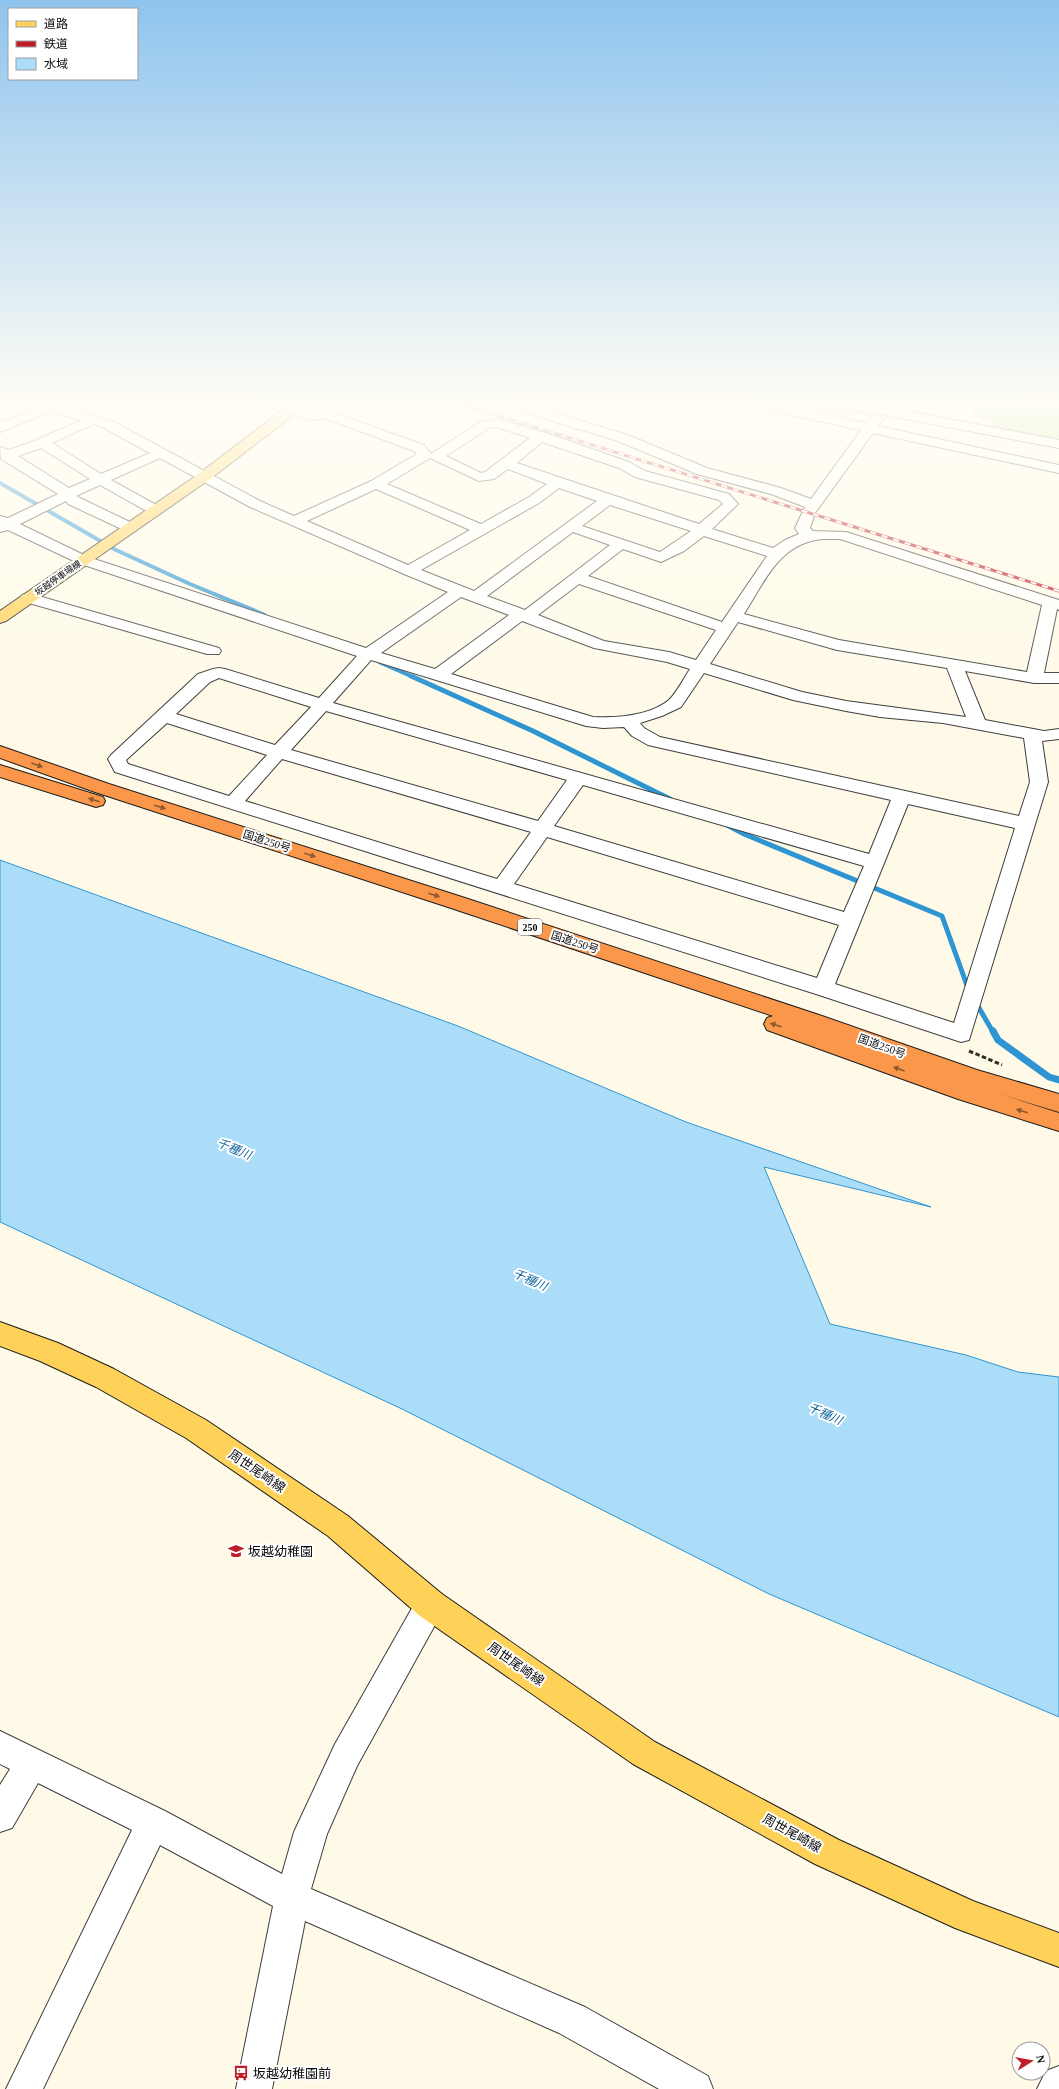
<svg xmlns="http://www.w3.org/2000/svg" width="1059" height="2089" font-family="'Times New Roman','Noto Sans JP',serif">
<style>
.forest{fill:#b3db90}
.water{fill:#abddf8;stroke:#2f95d2}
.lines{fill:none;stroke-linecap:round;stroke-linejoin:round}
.stream-far2{stroke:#2f95d2;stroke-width:4}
.stream-far1{stroke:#2f95d2;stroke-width:5}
.stream{stroke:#2f95d2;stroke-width:7}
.river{fill:#abddf8;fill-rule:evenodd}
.minor-casing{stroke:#3e3e3e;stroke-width:2}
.major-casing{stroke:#1c1c1c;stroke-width:2}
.highway-casing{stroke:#1c1c1c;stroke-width:2}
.path{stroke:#2d2d2d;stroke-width:3;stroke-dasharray:4.5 2.5;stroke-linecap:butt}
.minor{fill:#fff;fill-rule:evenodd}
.major{fill:#fed259;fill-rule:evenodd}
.highway{fill:#fa974b;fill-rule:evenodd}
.rail-casing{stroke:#bf1e29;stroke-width:3}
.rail{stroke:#fff;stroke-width:2;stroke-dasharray:6;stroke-linecap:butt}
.oneway{fill:#8e582e}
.labels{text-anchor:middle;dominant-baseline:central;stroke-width:4;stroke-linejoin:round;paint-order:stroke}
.far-street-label{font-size:9px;fill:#0b0b0b;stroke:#fff}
.shield{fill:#fff;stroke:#545454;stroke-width:1}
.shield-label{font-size:10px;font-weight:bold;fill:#0b0b0b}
.street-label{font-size:11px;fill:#0b0b0b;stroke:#fff}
.water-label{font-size:12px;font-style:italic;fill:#1064a0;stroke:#fff}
.near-street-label{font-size:13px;fill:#0b0b0b;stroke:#fff}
.near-poi-label{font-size:13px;fill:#0b0b0b;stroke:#fff;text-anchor:start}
</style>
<rect width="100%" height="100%" fill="#fffae8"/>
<!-- forest -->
<path class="forest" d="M950 403H1059V439L992 428 991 422 974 417 973 408Z"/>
<!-- water -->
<path class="water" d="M0 860 458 1026 686 1122 931 1207 764 1167 830 1324 966 1355 1018 1372 1059 1377V1717L769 1594 402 1409 0 1222Z"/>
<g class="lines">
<!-- stream-far2 -->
<g class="stream-far2">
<path d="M0 483 116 550 190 584 265 615"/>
<path d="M379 662 413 677"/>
</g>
<!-- stream-far1 -->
<g class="stream-far1">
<path d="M411 676 533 731 670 799"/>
<path d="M727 825 744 834 942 916 969 991"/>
<path d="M975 1001 993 1032"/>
</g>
<!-- stream -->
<path class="stream" d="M993 1031 998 1040 1049 1077 1059 1080"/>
<!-- river -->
<path class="river" d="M811 403H862L892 409 895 413 892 417 885 419 821 409 814 407Z"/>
<defs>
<g id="minor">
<path d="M19 403H51L57 407 112 421 260 501 294 516 371 481 417 454 414 451 324 418 312 420 266 406 265 403H285L313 412 321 408 320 403H333L335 408 332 412 424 445 431 454 480 422 498 419 546 433 629 462 645 471 729 494 738 504 712 529 773 548 785 540 799 534 795 528 805 507 771 494 697 474 618 441 526 413 524 405 525 403H540L537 408 628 435 707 468 781 488 811 499 861 430 753 407 747 403H772L866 423 871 416 876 415 883 419 878 426 1059 465V473L873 433 815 513 810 528 813 531 846 532 1059 600V610L1057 609 1044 673H1059V683H1034L965 671 985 720 1044 731 1059 729V739L1042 741 1048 782 969 1040 961 1042 816 994 115 772 108 759 111 755 198 674 213 669 219 668 225 669 319 698 357 656 78 563 8 530 0 532V516L8 518 58 494 1 459 0 447 9 450 37 440 81 420 49 412 0 432V423L35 409 20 406ZM94 424 102 427 150 453 101 474 52 443ZM497 427 530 438 485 472 481 473 446 456 489 428ZM542 442 619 468 635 477 719 500 723 504 699 524 517 463ZM41 448 90 479 69 488 18 456ZM160 458 250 507 404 574 448 592 366 648 88 557 20 524 66 501 68 504 126 531H136L138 528 136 525 76 496 100 485 150 513H160L162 510 160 507 111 480ZM430 458 479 481 494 479 508 469 547 484 529 497 481 524 387 484ZM559 488 597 501 474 591 421 570 539 503ZM376 489 470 530 408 565 307 521ZM610 505 691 531 660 552 582 526ZM573 532 610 545 525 610 487 596ZM704 536 767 556 722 622 588 576 623 549 661 562 684 551ZM823 539H840L1042 605 1027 672 839 640 744 614C765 581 779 543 823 539ZM579 584 716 630 696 660 669 652 604 641 538 615ZM461 597 509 615 435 669 381 653ZM522 621 594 648 667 662 690 669C684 678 677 692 669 700 649 716 617 718 593 717L451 674ZM738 622 837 650 947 668 966 717 846 701 802 692 710 664ZM371 660 586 726 603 728 624 727 632 736 648 745 891 800 869 854 333 703ZM704 673 793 700 846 711 880 717 943 723 1024 738 1030 782 1019 816 660 737 644 728 640 723 662 716 681 707ZM219 678 311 707 275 745 176 714 210 682ZM326 711 567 780 538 821 291 750ZM167 723 267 755 229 796 128 764 126 760ZM282 759 531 832 497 879 245 801ZM583 785 864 866 844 912 554 826ZM908 804 1015 828 954 1023 835 984ZM547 837 839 925 817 978 514 884Z"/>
<path d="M835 403H866L1059 440V448L841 407Z"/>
<path d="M28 593 219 648 221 651 219 654H207L22 601 20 598 22 595Z"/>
<path d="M431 1590 442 1594 446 1605 357 1766 327 1834 311 1889 585 2007 708 2076 713 2089H659L559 2033 305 1921 272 2089H236L273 1906 160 1845 43 2089H6L132 1830 38 1783 12 1828 0 1832V1785L10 1769 0 1764V1731L165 1811 282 1874 294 1832 335 1744 420 1594Z"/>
<path d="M1059 2066V2089H1037L1046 2071Z"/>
</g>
<g id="major">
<path d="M290 407 297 411 295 414 210 479 6 621 0 623V611L200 473 285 408Z"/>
<path d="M0 1322 58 1343 114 1369 206 1420 348 1516 442 1594 655 1742 839 1840 973 1901 1059 1933V1967L955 1928 815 1864 633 1764 420 1616 328 1536 186 1438 96 1387 40 1361 0 1346Z"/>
</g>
<g id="highway">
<path d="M0 746 109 784 465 898 822 1016 977 1070 1059 1094V1112L1000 1094 1059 1113V1131L958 1099 767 1030 764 1024 767 1018 773 1016 451 908 95 792 0 758Z"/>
<path d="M0 765 103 797 105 801 103 805 96 807 0 777Z"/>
</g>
</defs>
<!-- minor casing -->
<use href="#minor" class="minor-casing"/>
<!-- major casing -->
<use href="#major" class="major-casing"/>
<!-- highway casing -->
<use href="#highway" class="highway-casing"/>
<!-- path -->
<path class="path" d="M969 1051 1002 1065"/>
<!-- minor -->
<use href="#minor" class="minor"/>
<!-- major -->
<use href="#major" class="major"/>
<!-- highway -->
<use href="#highway" class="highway"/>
<defs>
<path id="rail" d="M458 403 1059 591"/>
</defs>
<!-- rail casing -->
<use href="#rail" class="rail-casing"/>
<!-- rail -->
<use href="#rail" class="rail"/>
</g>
<!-- one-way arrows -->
<defs><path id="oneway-solid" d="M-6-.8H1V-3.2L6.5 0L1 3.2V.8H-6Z"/></defs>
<g class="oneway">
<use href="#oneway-solid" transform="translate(37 765) rotate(20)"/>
<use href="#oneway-solid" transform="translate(94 800) rotate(-163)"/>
<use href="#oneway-solid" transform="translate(160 807) rotate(18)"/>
<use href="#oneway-solid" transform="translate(310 855) rotate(18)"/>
<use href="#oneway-solid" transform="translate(434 895) rotate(18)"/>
<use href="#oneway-solid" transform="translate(776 1025) rotate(-161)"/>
<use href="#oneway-solid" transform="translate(899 1069) rotate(-160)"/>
<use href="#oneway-solid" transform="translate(1022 1111) rotate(-163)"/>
</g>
<!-- sky -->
<linearGradient id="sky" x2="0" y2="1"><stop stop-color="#8fc4ee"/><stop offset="0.58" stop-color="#fffdf5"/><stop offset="1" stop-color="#fffdf5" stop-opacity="0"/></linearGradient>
<rect width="1059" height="696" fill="url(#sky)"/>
<!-- icons -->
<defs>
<symbol id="school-bare" viewBox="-9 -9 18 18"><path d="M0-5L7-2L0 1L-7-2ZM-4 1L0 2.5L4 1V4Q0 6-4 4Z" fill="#bf1e29" stroke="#fff" stroke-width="2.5" paint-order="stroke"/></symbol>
<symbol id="bus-bare" viewBox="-9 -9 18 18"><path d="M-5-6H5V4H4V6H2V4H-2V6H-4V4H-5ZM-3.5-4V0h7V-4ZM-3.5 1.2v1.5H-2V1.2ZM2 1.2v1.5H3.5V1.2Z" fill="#bf1e29" stroke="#fff" stroke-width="2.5" paint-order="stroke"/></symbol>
</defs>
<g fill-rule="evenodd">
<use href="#school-bare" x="225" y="1540" width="22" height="22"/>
<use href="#bus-bare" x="230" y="2062" width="22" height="22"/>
</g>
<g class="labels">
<!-- far-street labels -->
<g class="far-street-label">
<text transform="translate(58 578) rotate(-35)">坂越停車場線</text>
</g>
<!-- shield labels -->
<rect class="shield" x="518" y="919" width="24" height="16" rx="3"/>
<g class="shield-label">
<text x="530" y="927">250</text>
</g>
<!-- street labels -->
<g class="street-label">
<text transform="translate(267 841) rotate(18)">国道250号</text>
<text transform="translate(575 942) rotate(18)">国道250号</text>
<text transform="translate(882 1046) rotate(20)">国道250号</text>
</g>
<!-- water labels -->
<g class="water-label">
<text transform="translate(234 1149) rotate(22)">千種川</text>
<text transform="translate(530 1280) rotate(24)">千種川</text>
<text transform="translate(825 1414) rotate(24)">千種川</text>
</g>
<!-- near-street labels -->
<g class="near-street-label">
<text transform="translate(257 1471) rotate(34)">周世尾崎線</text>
<text transform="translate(516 1664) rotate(35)">周世尾崎線</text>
<text transform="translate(792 1833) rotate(29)">周世尾崎線</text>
</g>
<!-- near-poi labels -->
<g class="near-poi-label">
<text x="248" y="1551">坂越幼稚園</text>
<text x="253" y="2073">坂越幼稚園前</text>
</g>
</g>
<!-- legend -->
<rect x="8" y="8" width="130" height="72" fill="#ffffff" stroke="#9d9d9d"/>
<rect x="16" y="21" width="20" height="6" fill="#fed259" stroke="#9d9d9d"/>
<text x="44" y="28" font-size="12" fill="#0b0b0b">道路</text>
<rect x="16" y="41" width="20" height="6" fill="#bf1e29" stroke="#9d9d9d"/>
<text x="44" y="48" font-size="12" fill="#0b0b0b">鉄道</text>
<rect x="16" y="58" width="20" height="12" fill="#abddf8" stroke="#9d9d9d"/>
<text x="44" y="68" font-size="12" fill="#0b0b0b">水域</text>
<!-- north arrow -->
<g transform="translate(1031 2061) rotate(79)"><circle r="19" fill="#ffffff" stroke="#9d9d9d"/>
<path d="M0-3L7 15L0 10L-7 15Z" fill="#bf1e29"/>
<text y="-6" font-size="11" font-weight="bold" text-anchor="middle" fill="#0b0b0b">N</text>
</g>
</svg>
